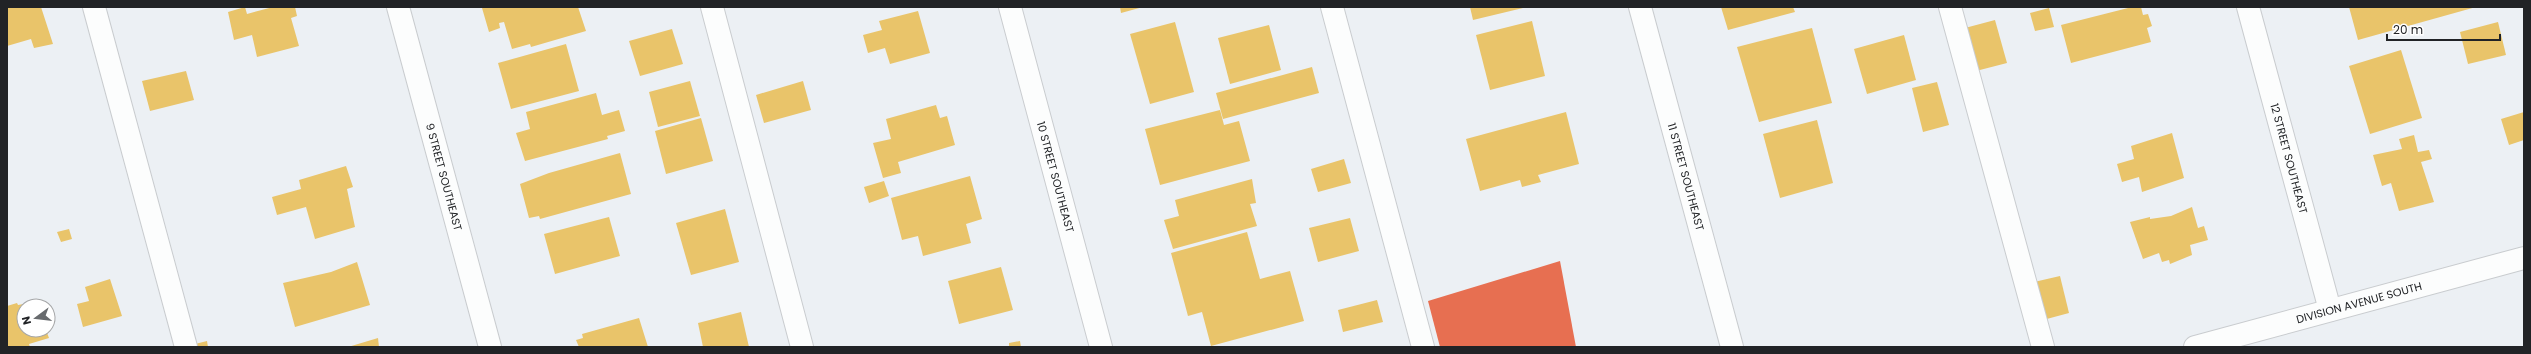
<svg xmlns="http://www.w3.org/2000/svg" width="2531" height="354" font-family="Poppins,sans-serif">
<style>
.homes{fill:#e9c46a}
.shops{fill:#e76f51}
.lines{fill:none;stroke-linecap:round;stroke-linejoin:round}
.minor-casing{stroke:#c9cccf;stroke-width:24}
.minor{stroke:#fcfdfd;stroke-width:22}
.labels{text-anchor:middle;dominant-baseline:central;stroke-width:4;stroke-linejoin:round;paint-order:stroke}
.street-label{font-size:11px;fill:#212326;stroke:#fff}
</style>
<rect width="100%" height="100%" fill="#ecf0f4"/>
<!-- homes -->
<g class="homes">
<path d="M7 7H41L53 44 34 48 31 39 7 46Z"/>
<path d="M245 7 247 14 273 7H295L297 16 291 18 299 46 257 57 252 35 234 40 228 12Z"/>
<path d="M487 7H578L586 31 531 47 530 44 512 49 504 22 499 23 500 28 489 32 482 8Z"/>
<path d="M1120 7H1143L1121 13Z"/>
<path d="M1470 7H1523V8L1473 20Z"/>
<path d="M1721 7H1793L1795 12 1728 30Z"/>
<path d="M2132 7H2141L2143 15 2148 14 2152 26 2147 28 2151 42 2071 63 2061 25Z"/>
<path d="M2349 7H2476L2358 40Z"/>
<path d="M2049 8 2054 27 2035 31 2030 13Z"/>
<path d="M918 11 930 53 890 64 885 48 868 53 863 35 882 30 879 21Z"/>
<path d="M1995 20 2007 63 1976 71 1965 28Z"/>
<path d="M1532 21 1545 76 1490 90 1476 35Z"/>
<path d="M1175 22 1194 92 1150 104 1130 34Z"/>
<path d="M2498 22 2506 55 2468 64 2460 32Z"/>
<path d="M1269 25 1281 70 1230 84 1218 38Z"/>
<path d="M1812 28 1832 103 1759 122 1737 47Z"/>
<path d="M672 29 683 64 640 76 629 41Z"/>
<path d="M1904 35 1916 80 1867 94 1854 49Z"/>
<path d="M566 44 579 91 511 109 498 63Z"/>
<path d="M2401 50 2422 118 2370 134 2349 66Z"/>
<path d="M1312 67 1319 93 1223 119 1216 93Z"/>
<path d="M186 71 194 100 150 111 142 81Z"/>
<path d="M690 81 700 116 658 127 649 92Z"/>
<path d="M803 81 811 110 764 123 756 95Z"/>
<path d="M1937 82 1949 125 1923 132 1912 88Z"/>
<path d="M596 93 602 115 619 110 625 131 607 136 608 139 525 161 516 133 530 129 526 112Z"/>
<path d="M936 105 940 118 947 116 955 145 898 162 901 173 883 178 873 143 891 139 886 119Z"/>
<path d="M1220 110 1224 125 1239 121 1250 161 1160 185 1145 129Z"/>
<path d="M1566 112 1579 164 1538 175 1541 182 1522 187 1520 180 1480 191 1466 139Z"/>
<path d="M2524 112V140L2509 145 2501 119Z"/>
<path d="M701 118 713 161 666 174 655 131Z"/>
<path d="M1817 120 1833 183 1780 198 1763 134Z"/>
<path d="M2172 133 2184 178 2142 192 2139 177 2122 182 2117 164 2134 159 2131 146Z"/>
<path d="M2414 135 2418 152 2429 150 2432 159 2421 162 2434 202 2399 211 2391 183 2382 186 2373 155 2402 149 2399 139Z"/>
<path d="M620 153 631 194 540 219 539 216 529 218 520 184 549 173Z"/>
<path d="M1344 159 1351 183 1318 192 1311 169Z"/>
<path d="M346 166 353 187 347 189 355 227 315 239 306 207 277 215 272 197 301 189 299 180Z"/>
<path d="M970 176 982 219 966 224 971 243 923 256 918 236 902 240 891 198Z"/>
<path d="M1252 179 1256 203 1250 204 1257 226 1173 249 1164 220 1179 216 1175 200Z"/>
<path d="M884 181 889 196 869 203 864 187Z"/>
<path d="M2192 207 2198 228 2204 226 2208 240 2190 245 2192 255 2170 264 2169 260 2162 262 2159 253 2143 259 2130 222 2150 217V219L2171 216Z"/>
<path d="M725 209 739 262 691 275 676 223Z"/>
<path d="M609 217 620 256 555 274 544 234Z"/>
<path d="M1350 218 1359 251 1318 262 1309 228Z"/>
<path d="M69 229 72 239 61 242 57 232Z"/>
<path d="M1247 232 1260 279 1290 271 1304 321 1211 346 1202 312 1188 316 1171 253Z"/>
<path d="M357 262 370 305 295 327 283 283 331 272Z"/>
<path d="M1001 267 1013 310 959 324 948 281Z"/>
<path d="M2060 276 2069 313 2043 320 2034 282Z"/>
<path d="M110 279 122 316 83 327 77 304 89 301 85 287Z"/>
<path d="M1377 300 1383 322 1343 332 1338 310Z"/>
<path d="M17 303 18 305 29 303V306H24V330H46L49 338 29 344 30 347H7V306Z"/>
<path d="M741 312 749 347H703L698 323Z"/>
<path d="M639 318 648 347H579L576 340 583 338 582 334Z"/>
<path d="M378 338 379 347H348Z"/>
<path d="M207 341 208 347H191V345Z"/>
<path d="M1020 341 1021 347H1006L1009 346V343Z"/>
</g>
<!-- shops -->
<path class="shops" d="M1560 261 1576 347H1440L1428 301Z"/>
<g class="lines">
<defs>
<g id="minor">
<path d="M94 7 186 347"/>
<path id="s1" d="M398 7 490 347"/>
<path d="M712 7 802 347"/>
<path id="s2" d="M1010 7 1101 347"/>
<path d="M1332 7 1423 347"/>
<path id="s3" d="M1640 7 1732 347"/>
<path d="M1950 7 2043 347"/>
<path id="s4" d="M2248 7 2330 310"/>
<path id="s5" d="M2195 347 2524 258"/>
</g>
</defs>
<!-- minor casing -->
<use href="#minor" class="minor-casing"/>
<!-- minor -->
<use href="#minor" class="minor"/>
</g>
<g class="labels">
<!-- street labels -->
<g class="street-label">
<text stroke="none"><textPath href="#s4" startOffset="157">12 STREET SOUTHEAST</textPath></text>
<text stroke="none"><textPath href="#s1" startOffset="176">9 STREET SOUTHEAST</textPath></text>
<text stroke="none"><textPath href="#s2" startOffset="176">10 STREET SOUTHEAST</textPath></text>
<text stroke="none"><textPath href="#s3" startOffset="176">11 STREET SOUTHEAST</textPath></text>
<text stroke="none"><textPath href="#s5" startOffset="170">DIVISION AVENUE SOUTH</textPath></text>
</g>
</g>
<!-- border -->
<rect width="2531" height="354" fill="none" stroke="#212326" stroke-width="16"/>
<!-- north arrow -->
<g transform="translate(36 318) rotate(255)"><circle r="19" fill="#ffffff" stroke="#a6a7a8"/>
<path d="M0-3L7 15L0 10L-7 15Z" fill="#686b6e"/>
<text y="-6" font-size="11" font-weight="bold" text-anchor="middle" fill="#212326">N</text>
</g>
<!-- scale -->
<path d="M2387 34v6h113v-6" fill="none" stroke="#212326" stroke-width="2"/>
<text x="2393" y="34" font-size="12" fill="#212326" stroke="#ffffff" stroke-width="3" paint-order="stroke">20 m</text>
</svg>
